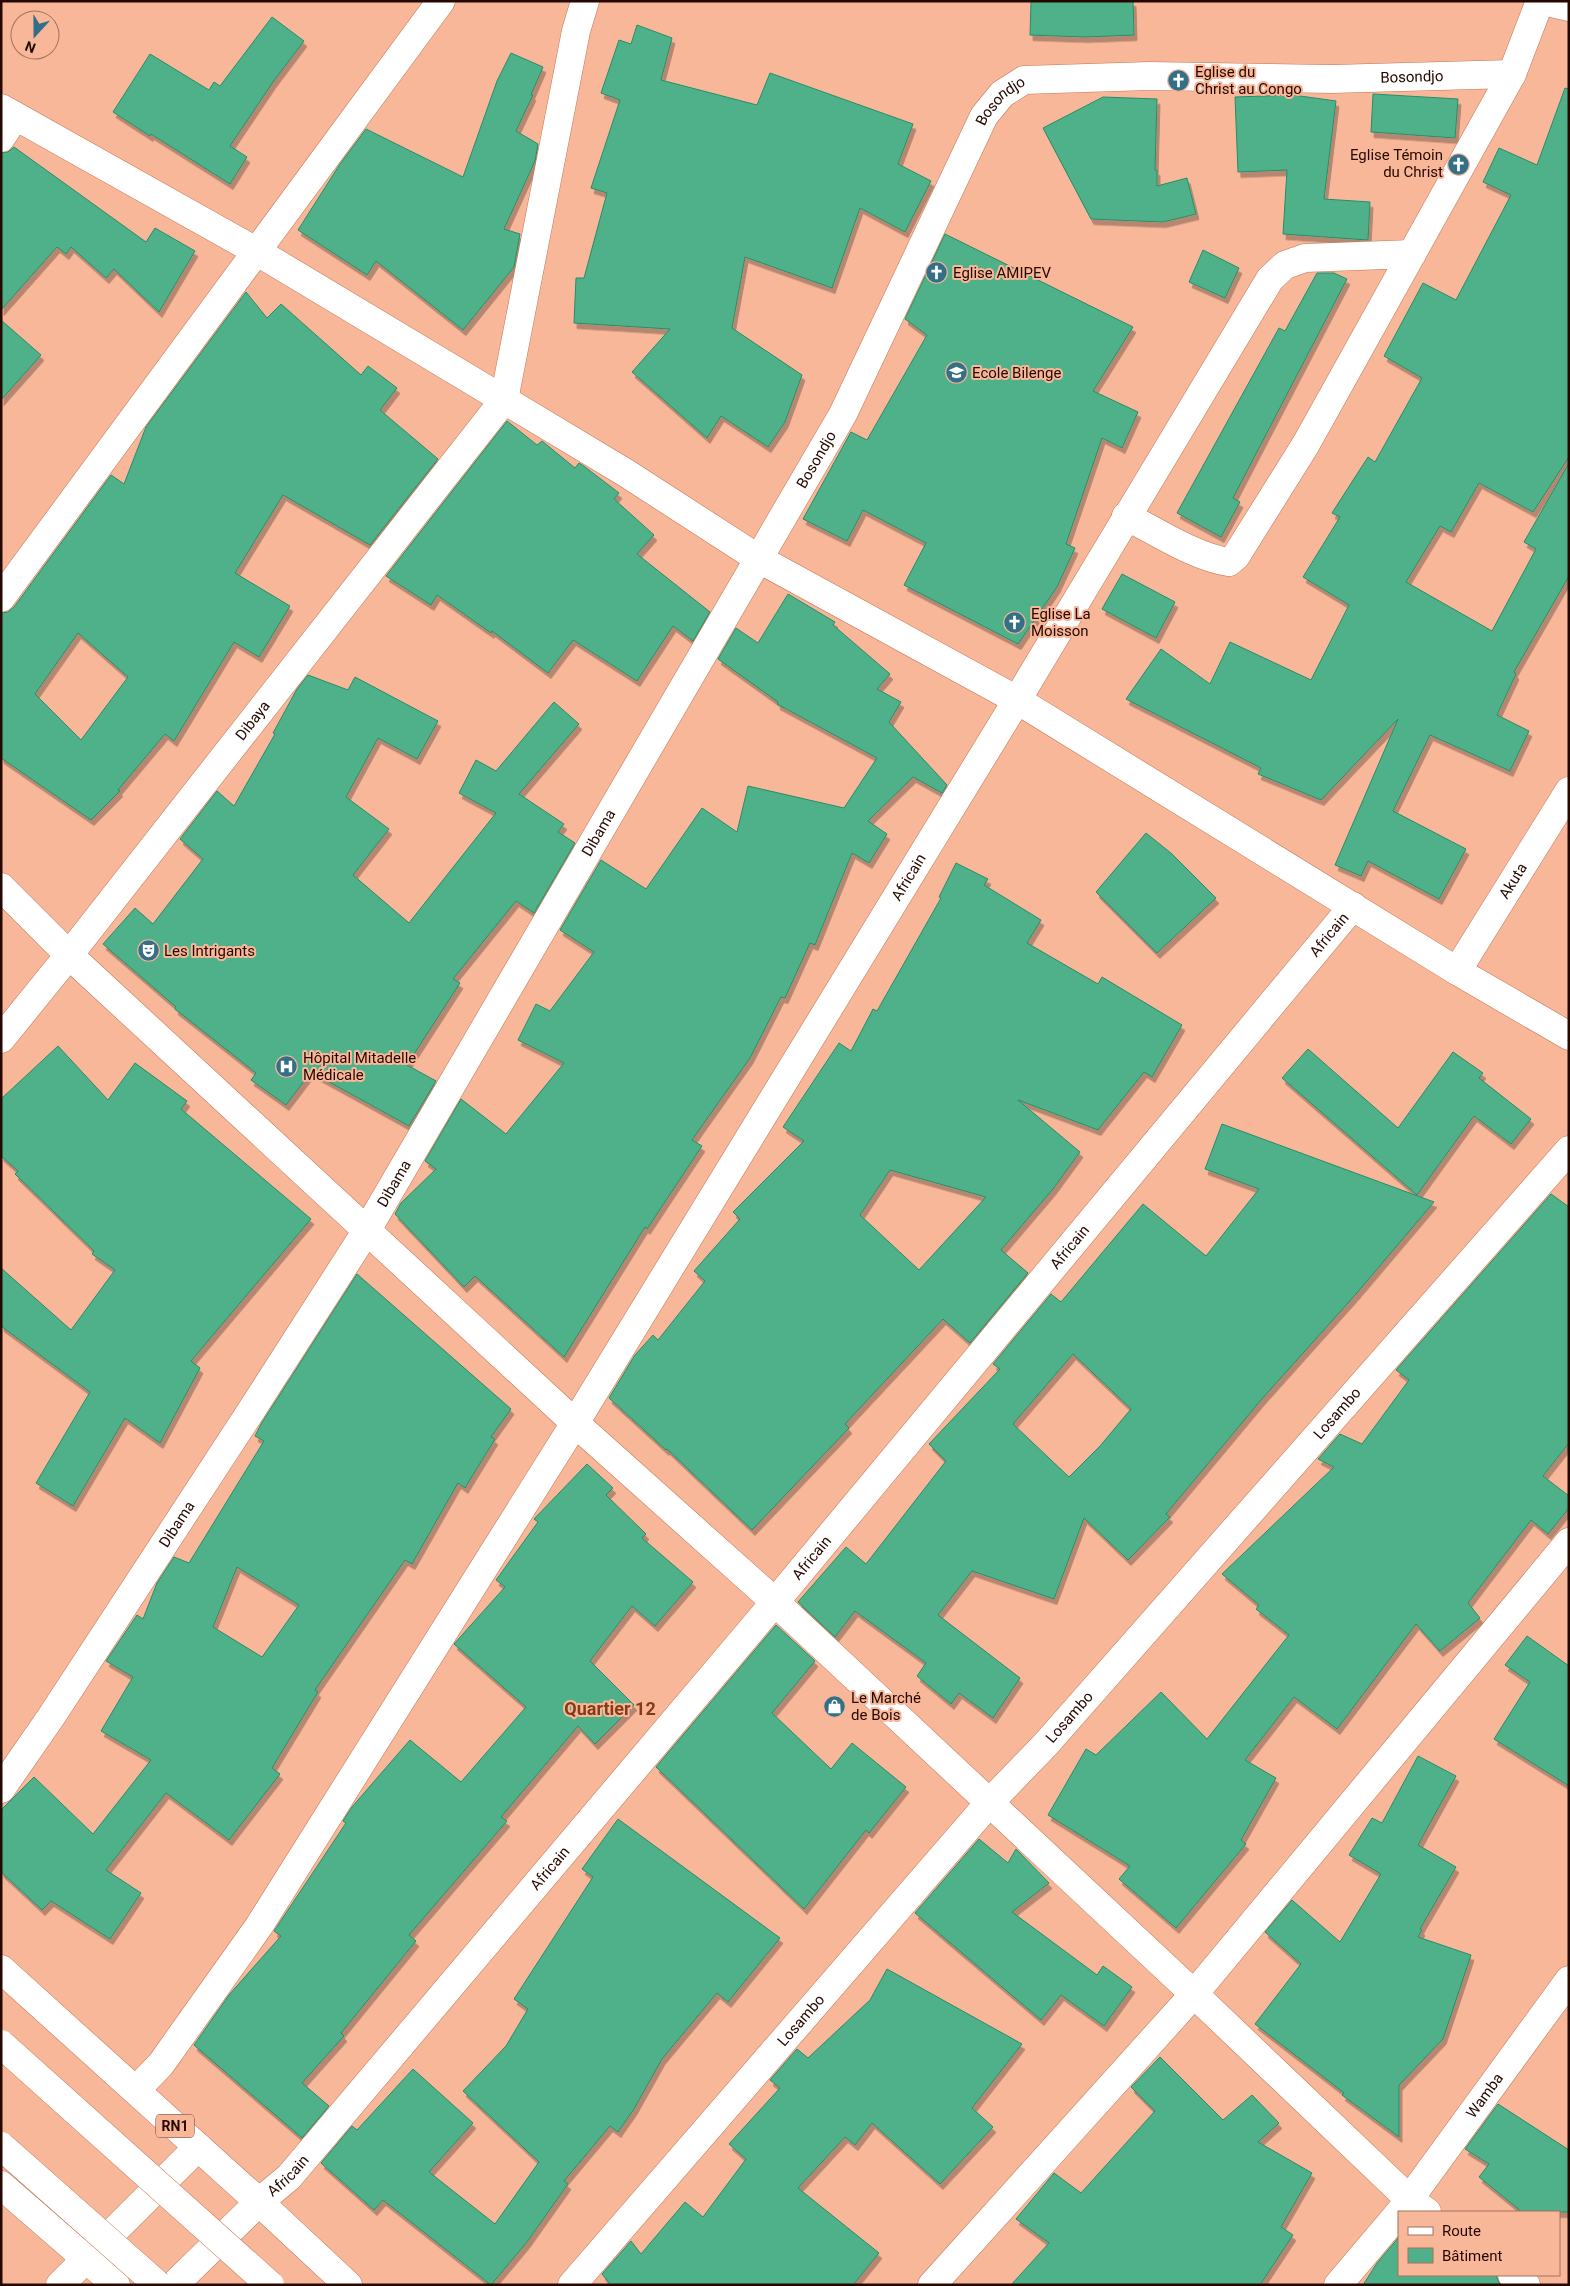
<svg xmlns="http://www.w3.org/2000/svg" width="1570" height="2286" font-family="Roboto,sans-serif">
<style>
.building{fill:#4fb18a;stroke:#248d68;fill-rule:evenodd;filter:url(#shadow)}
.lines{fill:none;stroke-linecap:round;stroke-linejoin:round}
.minor-casing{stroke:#c27552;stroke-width:29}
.highway-casing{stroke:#c27552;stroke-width:29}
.minor{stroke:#fff;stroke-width:28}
.highway{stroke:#fff;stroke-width:28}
.highway-bridge-casing{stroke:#c27552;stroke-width:29;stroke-linecap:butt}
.highway-bridge{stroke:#fff;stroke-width:28}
.labels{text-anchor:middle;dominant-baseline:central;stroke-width:4;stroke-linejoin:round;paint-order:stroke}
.shield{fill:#f9b799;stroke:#653c2e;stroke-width:1}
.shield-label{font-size:14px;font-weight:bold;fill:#250800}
.poi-label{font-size:15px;fill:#250800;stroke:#f9b799;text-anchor:start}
.street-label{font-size:15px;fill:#250800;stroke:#f9b799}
.quarter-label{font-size:18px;font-weight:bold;fill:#843c18;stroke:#f9b799}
</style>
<defs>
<filter id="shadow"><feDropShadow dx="3" dy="5.5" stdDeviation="0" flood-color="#0004"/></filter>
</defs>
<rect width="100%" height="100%" fill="#f9b799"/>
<!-- building -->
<g class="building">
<path d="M1031 1H1133L1134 35 1085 37 1030 35Z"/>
<path d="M272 17 304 41 273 82 230 146 247 157 230 184 151 134 150 136 113 112 150 54 209 90 214 82 220 86Z"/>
<path d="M637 25 672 38 661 80 757 105 770 73 913 124 898 164 931 181 905 232 860 208 832 288 745 257 732 328 802 375 785 422 768 447 721 416 707 438 632 372 670 329 574 323 576 278H584L607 193 591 188 620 100 601 93 619 40 631 44Z"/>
<path d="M511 53 543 67 531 95H533L516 131 538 144 535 161 504 229 520 234 514 267 463 330 376 261 367 275 298 230 340 164 366 129 463 177 497 81Z"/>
<path d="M1565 88 1569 89V457L1533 512 1479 483 1451 532 1440 526 1406 582 1492 631 1536 549 1524 542 1569 463V576L1514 672 1516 674 1497 715 1529 731 1510 771 1430 735 1393 811 1466 849 1439 899 1368 861 1361 876 1335 865 1398 719 1321 800 1258 774 1261 768 1126 699 1161 649 1210 684 1230 642 1311 680 1349 605 1303 577 1340 517 1332 513 1368 457 1375 462 1422 378 1384 356 1423 283 1456 300 1511 195 1483 182 1499 148 1537 165Z"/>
<path d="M1373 94 1458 99 1455 138 1371 132Z"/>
<path d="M1293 95 1336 101 1324 199 1370 202 1368 240 1283 234 1287 170 1238 172 1235 97Z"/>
<path d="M1103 97 1157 99 1155 170H1157V186L1187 178 1196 214 1163 222 1091 219 1043 128Z"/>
<path d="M14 147 146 242 155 228 195 251 159 312 114 269 106 278 71 247 66 254 57 247 1 310V153L8 152Z"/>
<path d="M945 234 1133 327 1093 391 1138 412 1122 448 1102 438 1066 544 1075 548 1057 587 1018 644 904 585 926 543 863 510 847 541 803 519 851 432 867 440 927 335 905 319Z"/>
<path d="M1203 250 1239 268 1225 298 1189 282Z"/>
<path d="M1317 273H1334L1347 279 1233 498 1240 502 1221 537 1177 513 1279 328 1285 331Z"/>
<path d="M246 292 267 318 281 304 361 375 368 366 397 388 380 410 438 459 370 545 283 495 235 573 290 606 259 657 234 642 174 741 165 734 118 790 120 791 91 820 1 758V613L8 612 14 607 111 475 124 484 146 427ZM78 633 128 677 81 740 35 694Z"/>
<path d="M1 320 41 355 1 400Z"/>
<path d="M507 421 537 445 542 441 575 468 579 463 585 467 619 493 614 499 654 535 637 554 710 612 693 641 673 626 637 681 573 640 548 673 492 631 491 633 437 595 431 605 386 576Z"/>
<path d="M1122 574 1175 602 1156 638 1102 609Z"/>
<path d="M788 594 835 622 833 625 890 674 877 689 901 702 889 722 947 785 942 793 913 777 868 821 887 834 869 863 852 853 815 945 810 943 785 998 781 997 750 1058 692 1140 702 1146 647 1229 645 1227 564 1357 475 1276 464 1287 395 1214 401 1203 436 1169 425 1161 461 1099 506 1134 564 1063 518 1040 536 1004 550 1011 594 952 560 930 601 860 646 889 702 808 737 832 748 786 844 808 877 758 777 704 778 702 718 659 736 628 758 643Z"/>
<path d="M308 675 348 690 355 677 438 721 417 759 378 738 346 797 389 829 353 875 409 923 496 813 459 793 476 760 496 771 554 702 579 724 519 794 564 824 558 832 575 843 534 913 516 901 453 979 460 983 407 1065 436 1081 409 1126 311 1072 286 1105 251 1080 256 1073 175 1009 176 1007 103 944 135 908 153 924 203 859 180 839 217 791 234 806 275 734 273 733 297 689Z"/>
<path d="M1146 833 1172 854 1216 898 1157 953 1096 892Z"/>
<path d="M956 863 988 879 984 885 1041 920 1027 943 1098 984 1102 977 1182 1025 1152 1077 1144 1072 1098 1130 1018 1100 1080 1152 1053 1189 1001 1250 1028 1273 970 1343 943 1319 845 1424 849 1428 752 1530 667 1449 666 1450 609 1398 635 1355 653 1335 658 1340 705 1281 694 1271 740 1219 733 1212 804 1141 783 1127 839 1043 851 1051 873 1009 877 1011 941 898 939 897ZM890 1170 986 1197 919 1270 860 1215Z"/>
<path d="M58 1046 108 1100 135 1063 187 1101 181 1109 311 1219 191 1361 200 1368 160 1443 125 1418 73 1506 36 1483 90 1392 1 1326V1268L71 1330 115 1270 92 1254 94 1251 15 1174 18 1171 1 1156V1099Z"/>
<path d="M1308 1049 1398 1128 1453 1052 1483 1073 1479 1078 1531 1119 1511 1144 1474 1116 1417 1195 1282 1078Z"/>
<path d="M1222 1124 1434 1202 1356 1294 1261 1400 1166 1514 1170 1517 1128 1560 1084 1518 1054 1599 972 1571 938 1615 1020 1678 993 1718 959 1693 951 1704 917 1676 926 1663 855 1611 835 1637 798 1602 846 1547 866 1564 946 1461 929 1444 1000 1369 993 1364 1051 1294 1061 1302 1143 1204 1206 1256 1259 1189 1205 1169ZM1073 1354 1131 1409 1100 1446 1069 1477 1013 1424Z"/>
<path d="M1551 1194 1569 1207V1443L1543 1476 1569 1496V1508L1548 1534 1531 1520 1468 1603 1480 1618 1440 1651 1416 1624 1337 1729 1294 1697 1245 1760 1276 1778 1241 1840 1246 1844 1176 1928 1119 1879 1130 1866 1048 1815 1086 1749 1096 1755 1161 1692 1207 1739 1289 1635 1256 1609 1259 1605 1222 1574 1334 1467 1318 1459 1340 1434 1362 1444 1409 1380 1396 1370Z"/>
<path d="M357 1274 511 1409 491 1437 495 1439 465 1488 458 1483 412 1564 405 1560 315 1690 318 1692 272 1768 280 1774 229 1840 166 1793 106 1870 141 1893 110 1939 51 1901 42 1910 1 1872V1810L34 1777 93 1834 151 1760 101 1731 133 1677 106 1661 137 1615 143 1619 157 1583 174 1557 189 1563 264 1441 255 1436 261 1424ZM237 1567 299 1605 262 1657 213 1627Z"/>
<path d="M587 1464 613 1488 606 1495 646 1534 642 1538 693 1582 655 1626 632 1606 590 1661 634 1705 595 1744 578 1726 501 1817 507 1821 409 1935 416 1941 341 2033 344 2036 302 2083 329 2106 302 2138 194 2045 229 1995 281 1936 274 1931 346 1823 343 1821 352 1807 410 1740 461 1782 526 1707 454 1644 505 1587 496 1580 538 1522 534 1519Z"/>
<path d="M776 1625 815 1661 772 1713 831 1769 852 1743 906 1787 869 1833 866 1830 804 1909 656 1767Z"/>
<path d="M1527 1636 1569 1666V1786L1494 1739 1530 1682 1505 1665Z"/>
<path d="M1418 1756 1456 1776 1418 1845 1456 1867 1420 1929 1422 1930 1418 1937 1471 1955 1443 2039 1399 2085V2137L1342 2095 1344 2093 1255 2024 1301 1964 1265 1932 1292 1900 1340 1942 1381 1874 1349 1855 1372 1818 1382 1823Z"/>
<path d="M618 1819 780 1938 728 2002 717 1993 662 2059 634 2109 618 2132 610 2126 564 2181 568 2184 527 2242 491 2285 383 2200 374 2210 321 2163 352 2126 357 2130 413 2069 473 2123 429 2172 495 2224 539 2162 463 2091 506 2046 528 2009 514 1999 593 1877 582 1869Z"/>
<path d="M979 1839 1008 1863 1016 1849 1049 1883 1012 1912 1097 1975 1103 1966 1132 1987 1104 2026 1061 1995 1041 2020 915 1913Z"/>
<path d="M887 1969 1022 2044 972 2108 993 2127 940 2184 872 2123 855 2145 845 2137 798 2188 879 2253 853 2285H611L602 2274 631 2241 641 2254 685 2202 703 2217 746 2159 729 2144 780 2088 770 2080 797 2049 808 2058 870 2000Z"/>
<path d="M1160 2057 1223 2120 1252 2095 1279 2123 1258 2142 1312 2173 1281 2227 1293 2235 1260 2285H1011L1049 2243 1016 2219 1054 2173 1081 2193 1155 2111 1131 2087Z"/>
<path d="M1498 2104 1569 2150V2212H1522L1479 2177 1489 2164 1465 2149Z"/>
<path d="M1399 2237V2275H1496L1500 2285H1363L1377 2263Z"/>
</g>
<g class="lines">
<defs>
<g id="minor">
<path d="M1543 1 1569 7"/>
<path d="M1 108 256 251 626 473 759 559 1017 700 1457 971 1569 1036"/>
<path d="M1 138 15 117"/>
<path d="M1126 516C1155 531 1197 558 1229 562L1236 556 1306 444 1512 74 1540 1"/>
<path d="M1 598 441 1"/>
<path d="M1 887 69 955 575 1423 775 1602 1194 1994 1410 2200 1427 2212"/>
<path id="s1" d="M1457 971 1569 791"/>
<path id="s2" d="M1 1039 69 955 504 400 576 31 585 1"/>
<path id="s3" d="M1 1789 51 1717 249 1414 367 1230 843 414 984 116 1002 94 1024 80 1149 76 1332 79 1512 74"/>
<path id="s4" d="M136 2090 161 2064 259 1926 575 1423 1017 700 1270 279 1285 265 1305 258 1412 254"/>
<path id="s5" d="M1400 2212 1569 1980"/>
<path d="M1512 2275 1526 2285"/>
<path d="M60 2285 198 2147"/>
<path id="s6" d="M174 2285 259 2202 289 2177 775 1602 1353 906"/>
<path id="s7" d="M572 2285 990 1802 1046 1744 1569 1150"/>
<path d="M932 2285 1194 1994 1569 1542"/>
<path d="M1338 2285 1399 2213"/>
</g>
<g id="highway">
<path d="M1 1969 259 2202 348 2285"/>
<path d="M1 2185 116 2285"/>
</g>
</defs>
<!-- minor casing -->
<use href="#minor" class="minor-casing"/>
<!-- highway casing -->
<use href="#highway" class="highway-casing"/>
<!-- minor -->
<use href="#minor" class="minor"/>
<!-- highway -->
<use href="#highway" class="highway"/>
<defs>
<g id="highway-bridge">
<path d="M1 2044 270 2285"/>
<path d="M1 2146 158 2285"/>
</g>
</defs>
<!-- highway-bridge casing -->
<use href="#highway-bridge" class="highway-bridge-casing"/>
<!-- highway-bridge -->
<use href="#highway-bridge" class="highway-bridge"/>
</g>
<!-- icons -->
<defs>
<symbol id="church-disc" viewBox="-11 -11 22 22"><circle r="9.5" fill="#337087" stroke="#f9b799"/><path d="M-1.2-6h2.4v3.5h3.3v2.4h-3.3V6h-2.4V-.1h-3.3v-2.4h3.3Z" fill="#fff"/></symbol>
<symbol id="school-disc" viewBox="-11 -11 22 22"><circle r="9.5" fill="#337087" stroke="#f9b799"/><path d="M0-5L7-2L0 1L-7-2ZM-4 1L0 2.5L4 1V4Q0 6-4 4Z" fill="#fff"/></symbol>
<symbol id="theatre-disc" viewBox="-11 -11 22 22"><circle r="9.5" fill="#337087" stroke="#f9b799"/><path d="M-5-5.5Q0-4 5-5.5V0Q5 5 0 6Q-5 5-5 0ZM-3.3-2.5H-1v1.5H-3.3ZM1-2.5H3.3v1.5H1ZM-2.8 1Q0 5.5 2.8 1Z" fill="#fff"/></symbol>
<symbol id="hospital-disc" viewBox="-11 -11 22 22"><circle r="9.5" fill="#337087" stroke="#f9b799"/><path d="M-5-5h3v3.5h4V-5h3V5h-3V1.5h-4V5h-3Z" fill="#fff"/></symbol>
<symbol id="shop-disc" viewBox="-11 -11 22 22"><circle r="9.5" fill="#337087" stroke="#f9b799"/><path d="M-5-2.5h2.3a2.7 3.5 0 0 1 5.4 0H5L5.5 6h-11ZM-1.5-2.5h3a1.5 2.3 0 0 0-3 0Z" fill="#fff"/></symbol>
</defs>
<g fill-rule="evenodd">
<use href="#church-disc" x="1166" y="68" width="25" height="25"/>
<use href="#church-disc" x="1446" y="152" width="25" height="25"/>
<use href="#church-disc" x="924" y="260" width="25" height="25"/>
<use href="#school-disc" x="944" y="360" width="25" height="25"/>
<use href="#church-disc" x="1002" y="610" width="25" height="25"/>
<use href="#theatre-disc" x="136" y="938" width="25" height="25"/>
<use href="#hospital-disc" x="274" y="1054" width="25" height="25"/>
<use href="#shop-disc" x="822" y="1694" width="25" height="25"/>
</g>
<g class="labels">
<!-- shield labels -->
<rect class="shield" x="156" y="2114.5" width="38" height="23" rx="4"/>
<g class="shield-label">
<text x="175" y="2126">RN1</text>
</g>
<!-- poi labels -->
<g class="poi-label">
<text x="1195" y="72">Eglise du<tspan x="1195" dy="17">Christ au Congo</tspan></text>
<text x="1443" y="155" text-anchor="end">Eglise Témoin<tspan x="1443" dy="17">du Christ</tspan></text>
<text x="953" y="273">Eglise AMIPEV</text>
<text x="972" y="373">Ecole Bilenge</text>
<text x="1031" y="614">Eglise La<tspan x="1031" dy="17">Moisson</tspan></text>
<text x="164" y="951">Les Intrigants</text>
<text x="303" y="1058">Hôpital Mitadelle<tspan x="303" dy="17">Médicale</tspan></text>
<text x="851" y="1698">Le Marché<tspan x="851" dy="17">de Bois</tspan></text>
</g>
<!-- street labels -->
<g class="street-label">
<text stroke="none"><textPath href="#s3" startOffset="2385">Bosondjo</textPath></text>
<text stroke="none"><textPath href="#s3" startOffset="1965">Bosondjo</textPath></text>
<text stroke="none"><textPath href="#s3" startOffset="1560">Bosondjo</textPath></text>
<text stroke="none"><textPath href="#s2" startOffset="406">Dibaya</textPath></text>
<text stroke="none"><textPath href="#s3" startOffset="1128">Dibama</textPath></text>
<text stroke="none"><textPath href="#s4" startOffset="1439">Africain</textPath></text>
<text stroke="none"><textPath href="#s1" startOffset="106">Akuta</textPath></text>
<text stroke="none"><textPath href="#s6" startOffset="1778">Africain</textPath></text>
<text stroke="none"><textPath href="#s3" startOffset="722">Dibama</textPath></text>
<text stroke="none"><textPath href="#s6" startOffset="1372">Africain</textPath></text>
<text stroke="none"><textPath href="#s7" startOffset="1160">Losambo</textPath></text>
<text stroke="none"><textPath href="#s3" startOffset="318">Dibama</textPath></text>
<text stroke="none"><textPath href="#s6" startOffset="968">Africain</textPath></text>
<text stroke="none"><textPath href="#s7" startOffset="755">Losambo</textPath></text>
<text stroke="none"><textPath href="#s6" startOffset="562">Africain</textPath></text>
<text stroke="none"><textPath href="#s7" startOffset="350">Losambo</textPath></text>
<text stroke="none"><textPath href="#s5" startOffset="144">Wamba</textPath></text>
<text stroke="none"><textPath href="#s6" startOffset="158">Africain</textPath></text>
</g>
<!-- quarter labels -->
<g class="quarter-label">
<text x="610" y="1708">Quartier 12</text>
</g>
</g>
<!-- border -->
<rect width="1570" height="2286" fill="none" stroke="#250800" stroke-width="5"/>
<!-- legend -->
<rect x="1398" y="2211" width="162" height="65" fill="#f9b799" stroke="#a4715c"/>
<rect x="1408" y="2227" width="25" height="8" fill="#ffffff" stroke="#a4715c"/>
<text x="1442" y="2236" font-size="15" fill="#250800">Route</text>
<rect x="1408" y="2248" width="25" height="15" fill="#4fb18a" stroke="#a4715c"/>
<text x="1442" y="2261" font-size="15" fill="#250800">Bâtiment</text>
<!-- north arrow -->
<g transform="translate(35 35) rotate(201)"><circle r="24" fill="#f9b799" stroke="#a4715c"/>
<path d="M0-4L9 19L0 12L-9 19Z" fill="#337087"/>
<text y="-8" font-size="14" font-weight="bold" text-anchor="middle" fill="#250800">N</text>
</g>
</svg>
